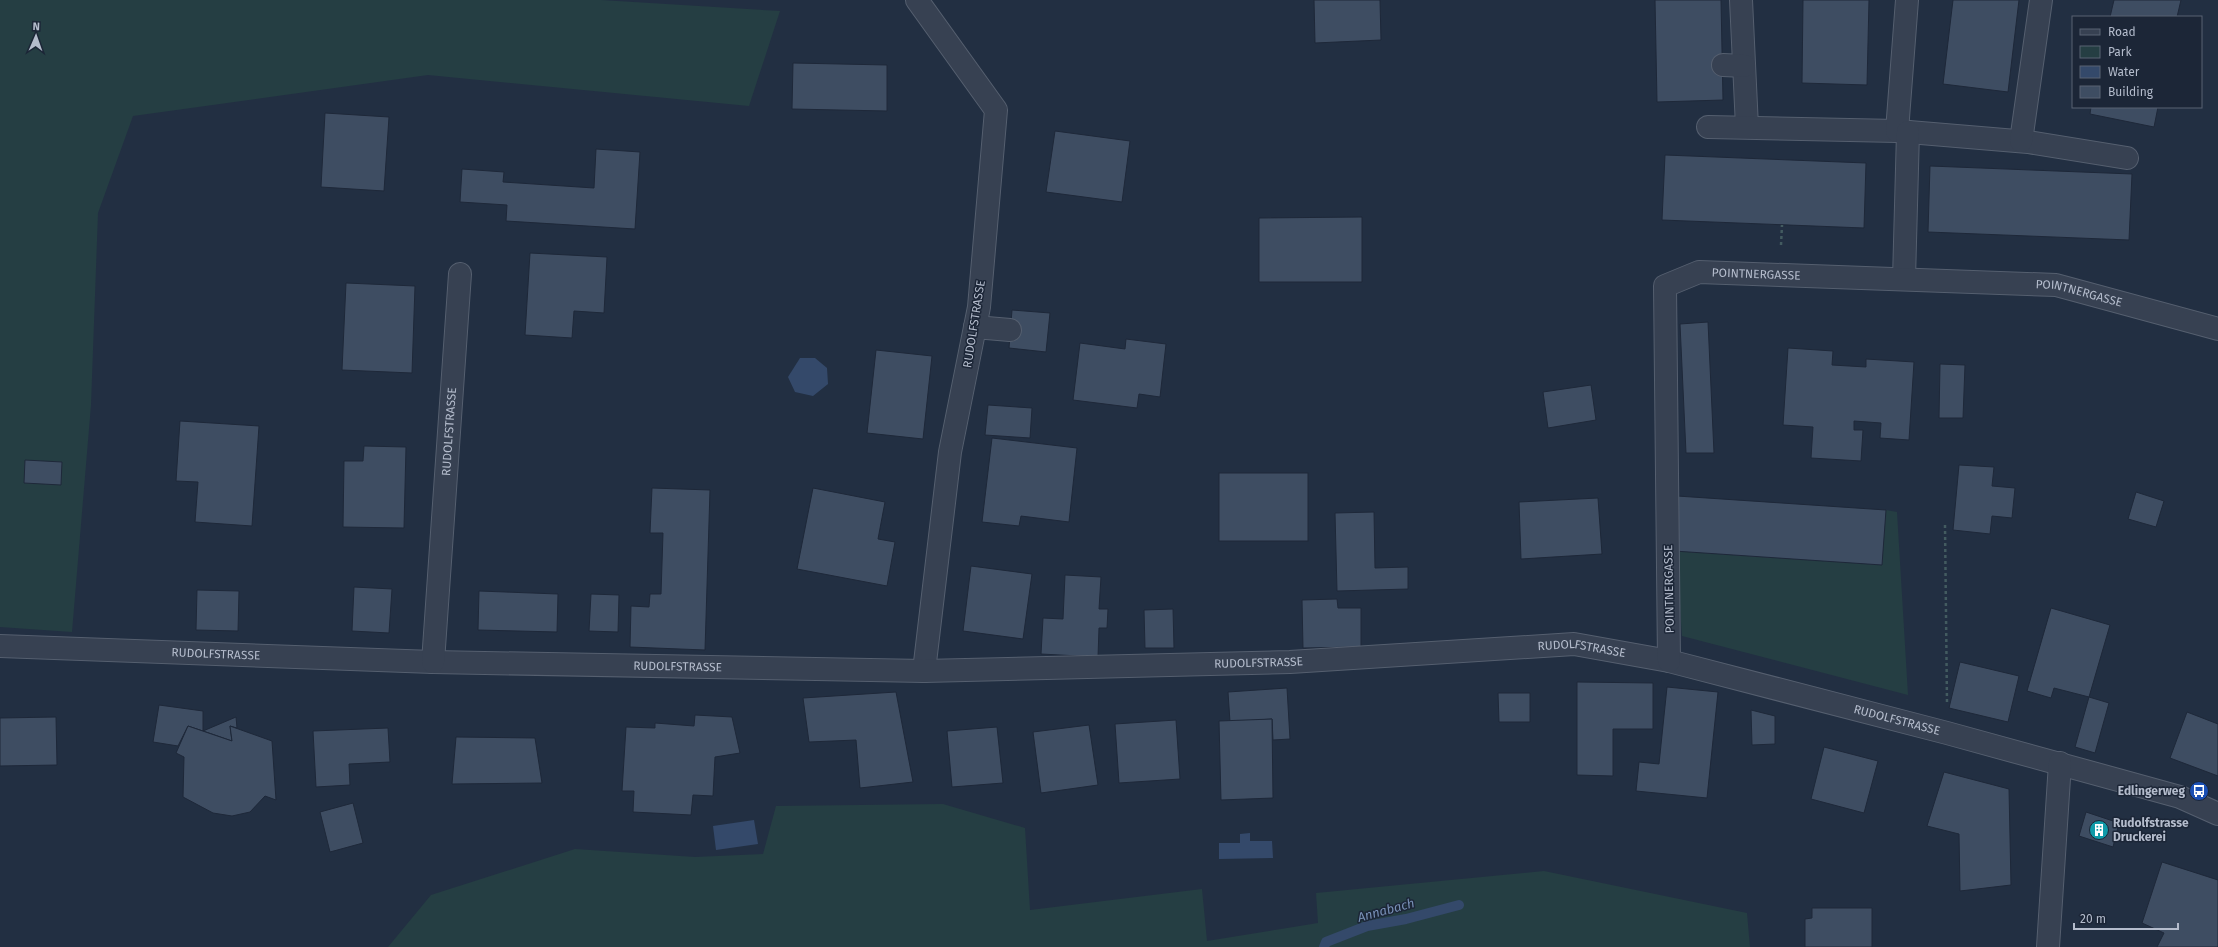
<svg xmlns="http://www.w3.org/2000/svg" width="2218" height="947" font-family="'Fira Sans',sans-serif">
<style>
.green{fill:#253e43}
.water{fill:#34496a}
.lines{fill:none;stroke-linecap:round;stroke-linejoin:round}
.stream{stroke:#34496a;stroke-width:10}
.building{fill:#3e4d62;stroke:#1e2839}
.minor-casing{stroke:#555f6f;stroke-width:24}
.path{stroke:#435b60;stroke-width:2.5;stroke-dasharray:3 3;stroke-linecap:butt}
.minor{stroke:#374152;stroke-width:22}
.labels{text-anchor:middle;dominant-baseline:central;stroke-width:3;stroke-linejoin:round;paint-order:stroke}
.street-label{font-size:12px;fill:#b4bccc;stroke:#1c2637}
.poi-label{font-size:12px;font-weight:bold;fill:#b4bccc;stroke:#1c2637;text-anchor:end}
.water-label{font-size:13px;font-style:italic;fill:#7890b6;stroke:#1c2637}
</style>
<rect width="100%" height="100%" fill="#222f42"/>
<!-- green -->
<g class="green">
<path d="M0 0H601L780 11 749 106 428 75 133 116 98 213 91 405 72 632 0 627Z"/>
<path d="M1886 510 1897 512 1908 695 1682 636 1677 567 1674 551 1882 565Z"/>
<path d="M943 804 1025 828 1030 910 1202 889 1207 941 1318 923 1316 893 1544 871 1747 913 1750 947H388L431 895 575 849 695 857 763 854 776 806Z"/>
</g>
<!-- water -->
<g class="water">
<path d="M800 358H815L827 368 828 384 813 396 795 392 788 377Z"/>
<path d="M754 820 758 844 716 850 713 826Z"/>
<path d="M1250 833V841H1272L1273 858 1219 859V843H1240V834Z"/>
</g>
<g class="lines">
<!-- stream -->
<path class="stream" d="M1324 947 1326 942 1367 926 1406 919 1459 905"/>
</g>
<!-- building -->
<g class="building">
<path d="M1314 0H1380L1381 40 1315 43Z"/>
<path d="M1655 0H1721L1723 100 1657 102Z"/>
<path d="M1803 0H1869L1867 85 1802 83Z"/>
<path d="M1953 0H2019L2008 92 1943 84Z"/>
<path d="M2114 0H2181L2177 17H2110Z"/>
<path d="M793 63 887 65V111L792 109Z"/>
<path d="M2091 107H2158L2154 127 2090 114Z"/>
<path d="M325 113 389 117 384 191 321 187Z"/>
<path d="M1055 131 1130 141 1122 202 1046 192Z"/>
<path d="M596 149 640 152 635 229 506 221 507 205 460 202 462 169 504 172 503 182 594 188Z"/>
<path d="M1665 155 1866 163 1864 228 1662 220Z"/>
<path d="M1930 166 2132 174 2129 240 1928 232Z"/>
<path d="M1362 217V282H1259V218Z"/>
<path d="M530 253 607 257 604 313 574 311 572 338 525 335Z"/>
<path d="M346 283 415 286 412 373 342 370Z"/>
<path d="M1012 310 1050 313 1046 352 1009 348Z"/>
<path d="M1708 322 1714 453H1686L1680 324Z"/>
<path d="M1126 339 1166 344 1160 397 1139 394 1137 408 1073 400 1080 343 1125 349Z"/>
<path d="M1788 348 1833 351 1832 365 1866 367V359L1914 362 1909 440 1880 438 1881 423 1854 421V430H1863L1861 461 1811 458 1813 427 1783 425Z"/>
<path d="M876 350 932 356 923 439 867 433Z"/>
<path d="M1940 364 1965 365 1963 418H1939Z"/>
<path d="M1591 385 1596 420 1548 428 1543 392Z"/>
<path d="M988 405 1032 408 1030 438 985 435Z"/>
<path d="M180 421 259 426 252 526 195 522 198 482 176 481Z"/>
<path d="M992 438 1077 448 1069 522 1021 516 1019 526 982 522Z"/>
<path d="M364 446 406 447 404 528 343 527 344 461H363Z"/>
<path d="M25 460 62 462 61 485 24 483Z"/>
<path d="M1959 465 1994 467 1992 486 2015 488 2012 518 1992 516 1990 534 1953 530Z"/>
<rect x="1219" y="473" width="89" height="68"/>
<path d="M652 488 710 490 705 650 630 647 631 606 649 607 650 594H661L663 533H650Z"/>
<path d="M813 488 885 502 878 539 895 542 887 586 797 569Z"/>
<path d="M2136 492 2164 501 2156 527 2128 519Z"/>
<path d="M1677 496 1886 510 1882 565 1674 551Z"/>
<path d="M1598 498 1602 554 1521 559 1519 502Z"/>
<path d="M1374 512 1375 568 1408 567V589L1337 591 1335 513Z"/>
<path d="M971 566 1032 574 1023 639 963 631Z"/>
<path d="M1065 575 1101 577 1099 609H1108L1107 628H1099L1098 657 1041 654 1043 618 1063 619Z"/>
<path d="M354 587 392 589 389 633 352 631Z"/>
<path d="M197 590 239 591 238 631 196 630Z"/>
<path d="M479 591 558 594 557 632 478 630Z"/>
<path d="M591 594 619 595 618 632 589 631Z"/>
<path d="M1337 599 1338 608H1361V647L1303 648 1302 600Z"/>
<path d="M2051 608 2110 625 2089 697 2054 688 2051 698 2027 691Z"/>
<path d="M1173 609 1174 648H1145L1144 610Z"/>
<path d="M1960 662 2019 676 2008 722 1949 708Z"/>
<path d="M1577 682 1653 683V729H1613V776L1577 775Z"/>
<path d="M1667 687 1718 692 1707 798 1636 791 1639 762 1659 764Z"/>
<path d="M1287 688 1290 739 1273 740 1272 719 1230 722 1228 692Z"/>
<path d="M896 692 913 782 860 788 856 740 809 742 803 698Z"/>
<path d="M1498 693H1530V722H1499Z"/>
<path d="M2089 697 2109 703 2095 753 2075 747Z"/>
<path d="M159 705 203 711V731L188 726 178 746 153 742Z"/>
<path d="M1751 710 1775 716V744L1752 745Z"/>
<path d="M2187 712 2218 724V776L2170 758Z"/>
<path d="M695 715 732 717 740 753 715 757 713 796 693 795 691 815 633 812 634 791H622L626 727 655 728V723L694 726Z"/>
<path d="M56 717 57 765 0 766V718Z"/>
<path d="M236 717 237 728 230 726 232 741 203 731Z"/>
<path d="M1272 719 1273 798 1221 800 1219 721Z"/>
<path d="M1176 720 1180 779 1119 783 1115 724Z"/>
<path d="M1089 725 1098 785 1041 793 1033 732Z"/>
<path d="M188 726 232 741 230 726 272 741 276 800 265 796 250 812 232 816 213 813 183 797 184 757 176 753Z"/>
<path d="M997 727 1003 783 952 787 947 731Z"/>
<path d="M388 728 390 762 349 764 350 785 316 787 313 731Z"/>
<path d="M456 737 535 738 542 783 452 784Z"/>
<path d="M1824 747 1878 761 1864 813 1811 799Z"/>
<path d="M1944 772 2009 789 2011 885 1960 891 1959 834 1927 826Z"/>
<path d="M353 803 363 843 330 852 320 812Z"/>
<path d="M2086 812 2119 823 2113 847 2079 836Z"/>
<path d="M2162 862 2218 880V947H2157L2164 933 2142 923Z"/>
<path d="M1812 908H1872V947H1805V919L1812 918Z"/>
</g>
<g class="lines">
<defs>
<g id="minor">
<path d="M917 0 996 110 979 307 950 452 924 671"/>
<path d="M1741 0 1747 127"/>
<path d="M1723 65 1744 66"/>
<path d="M1708 127 1897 131 2028 142 2127 158"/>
<path d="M1897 131 1907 0"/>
<path d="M2021 141 2041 0"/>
<path d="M1904 279 1908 132"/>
<path d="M975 327 1010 330"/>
<path id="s1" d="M0 646 433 662 924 671 1290 662 1574 644 1669 661 1947 733 2180 797 2218 814"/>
<path id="s2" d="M1669 661 1665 286 1699 272 2056 285 2218 329"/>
<path id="s3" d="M433 662 460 274"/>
<path d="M2048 947 2060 763"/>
</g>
</defs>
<!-- minor casing -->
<use href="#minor" class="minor-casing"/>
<!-- path -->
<g class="path">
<path d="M1781 245 1782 225"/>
<path d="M1945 525 1947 703"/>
</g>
<!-- minor -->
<use href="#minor" class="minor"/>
</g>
<!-- icons -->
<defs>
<symbol id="bus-disc" viewBox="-11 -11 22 22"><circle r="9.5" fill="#1a4fb4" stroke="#1c2637"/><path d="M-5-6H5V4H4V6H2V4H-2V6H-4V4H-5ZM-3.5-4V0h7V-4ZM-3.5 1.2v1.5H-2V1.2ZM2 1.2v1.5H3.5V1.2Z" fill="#fff"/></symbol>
<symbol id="building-disc" viewBox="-11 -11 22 22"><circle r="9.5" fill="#0f9aa8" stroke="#1c2637"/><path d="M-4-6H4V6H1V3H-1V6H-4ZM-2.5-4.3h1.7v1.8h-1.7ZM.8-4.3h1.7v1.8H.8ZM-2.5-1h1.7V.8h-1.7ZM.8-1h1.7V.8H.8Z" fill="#fff"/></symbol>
</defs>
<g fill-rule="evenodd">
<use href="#bus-disc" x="2188" y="780" width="22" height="22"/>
<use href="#building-disc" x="2088" y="819" width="22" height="22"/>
</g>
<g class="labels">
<!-- street labels -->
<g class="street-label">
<text stroke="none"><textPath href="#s2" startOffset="469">POINTNERGASSE</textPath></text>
<text stroke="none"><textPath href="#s2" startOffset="793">POINTNERGASSE</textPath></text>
<text transform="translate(974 324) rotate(-81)">RUDOLFSTRASSE</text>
<text stroke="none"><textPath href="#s3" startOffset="231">RUDOLFSTRASSE</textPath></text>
<text transform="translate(1669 589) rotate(-91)">POINTNERGASSE</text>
<text stroke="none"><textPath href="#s1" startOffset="1583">RUDOLFSTRASSE</textPath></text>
<text stroke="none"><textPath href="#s1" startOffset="216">RUDOLFSTRASSE</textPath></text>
<text stroke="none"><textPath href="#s1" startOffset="1259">RUDOLFSTRASSE</textPath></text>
<text stroke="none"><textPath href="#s1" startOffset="678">RUDOLFSTRASSE</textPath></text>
<text stroke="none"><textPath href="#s1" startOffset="1907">RUDOLFSTRASSE</textPath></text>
</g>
<!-- poi labels -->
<g class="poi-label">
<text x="2185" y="791">Edlingerweg</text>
<text x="2113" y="823" text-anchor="start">Rudolfstrasse<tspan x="2113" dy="14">Druckerei</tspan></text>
</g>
<!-- water labels -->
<g class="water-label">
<text transform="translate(1386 910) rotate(-15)">Annabach</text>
</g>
</g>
<!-- legend -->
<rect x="2072" y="16" width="130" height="92" fill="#1c2637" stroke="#596273"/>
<rect x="2080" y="29" width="20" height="6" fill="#374152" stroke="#596273"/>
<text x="2108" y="36" font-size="12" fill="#b4bccc">Road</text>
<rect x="2080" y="46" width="20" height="12" fill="#253e43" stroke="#596273"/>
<text x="2108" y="56" font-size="12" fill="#b4bccc">Park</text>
<rect x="2080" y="66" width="20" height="12" fill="#34496a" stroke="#596273"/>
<text x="2108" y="76" font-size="12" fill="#b4bccc">Water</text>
<rect x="2080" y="86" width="20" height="12" fill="#3e4d62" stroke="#596273"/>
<text x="2108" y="96" font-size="12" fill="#b4bccc">Building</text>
<!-- north arrow -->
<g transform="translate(36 36) rotate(2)" stroke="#1c2637" stroke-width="3" paint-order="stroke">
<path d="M0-3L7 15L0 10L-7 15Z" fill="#b4bccc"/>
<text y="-6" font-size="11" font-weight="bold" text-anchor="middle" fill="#b4bccc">N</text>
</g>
<!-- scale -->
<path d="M2074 923v6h104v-6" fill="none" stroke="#b4bccc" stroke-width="2"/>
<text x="2080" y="923" font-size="12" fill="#b4bccc" stroke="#1c2637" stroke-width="3" paint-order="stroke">20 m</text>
</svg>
